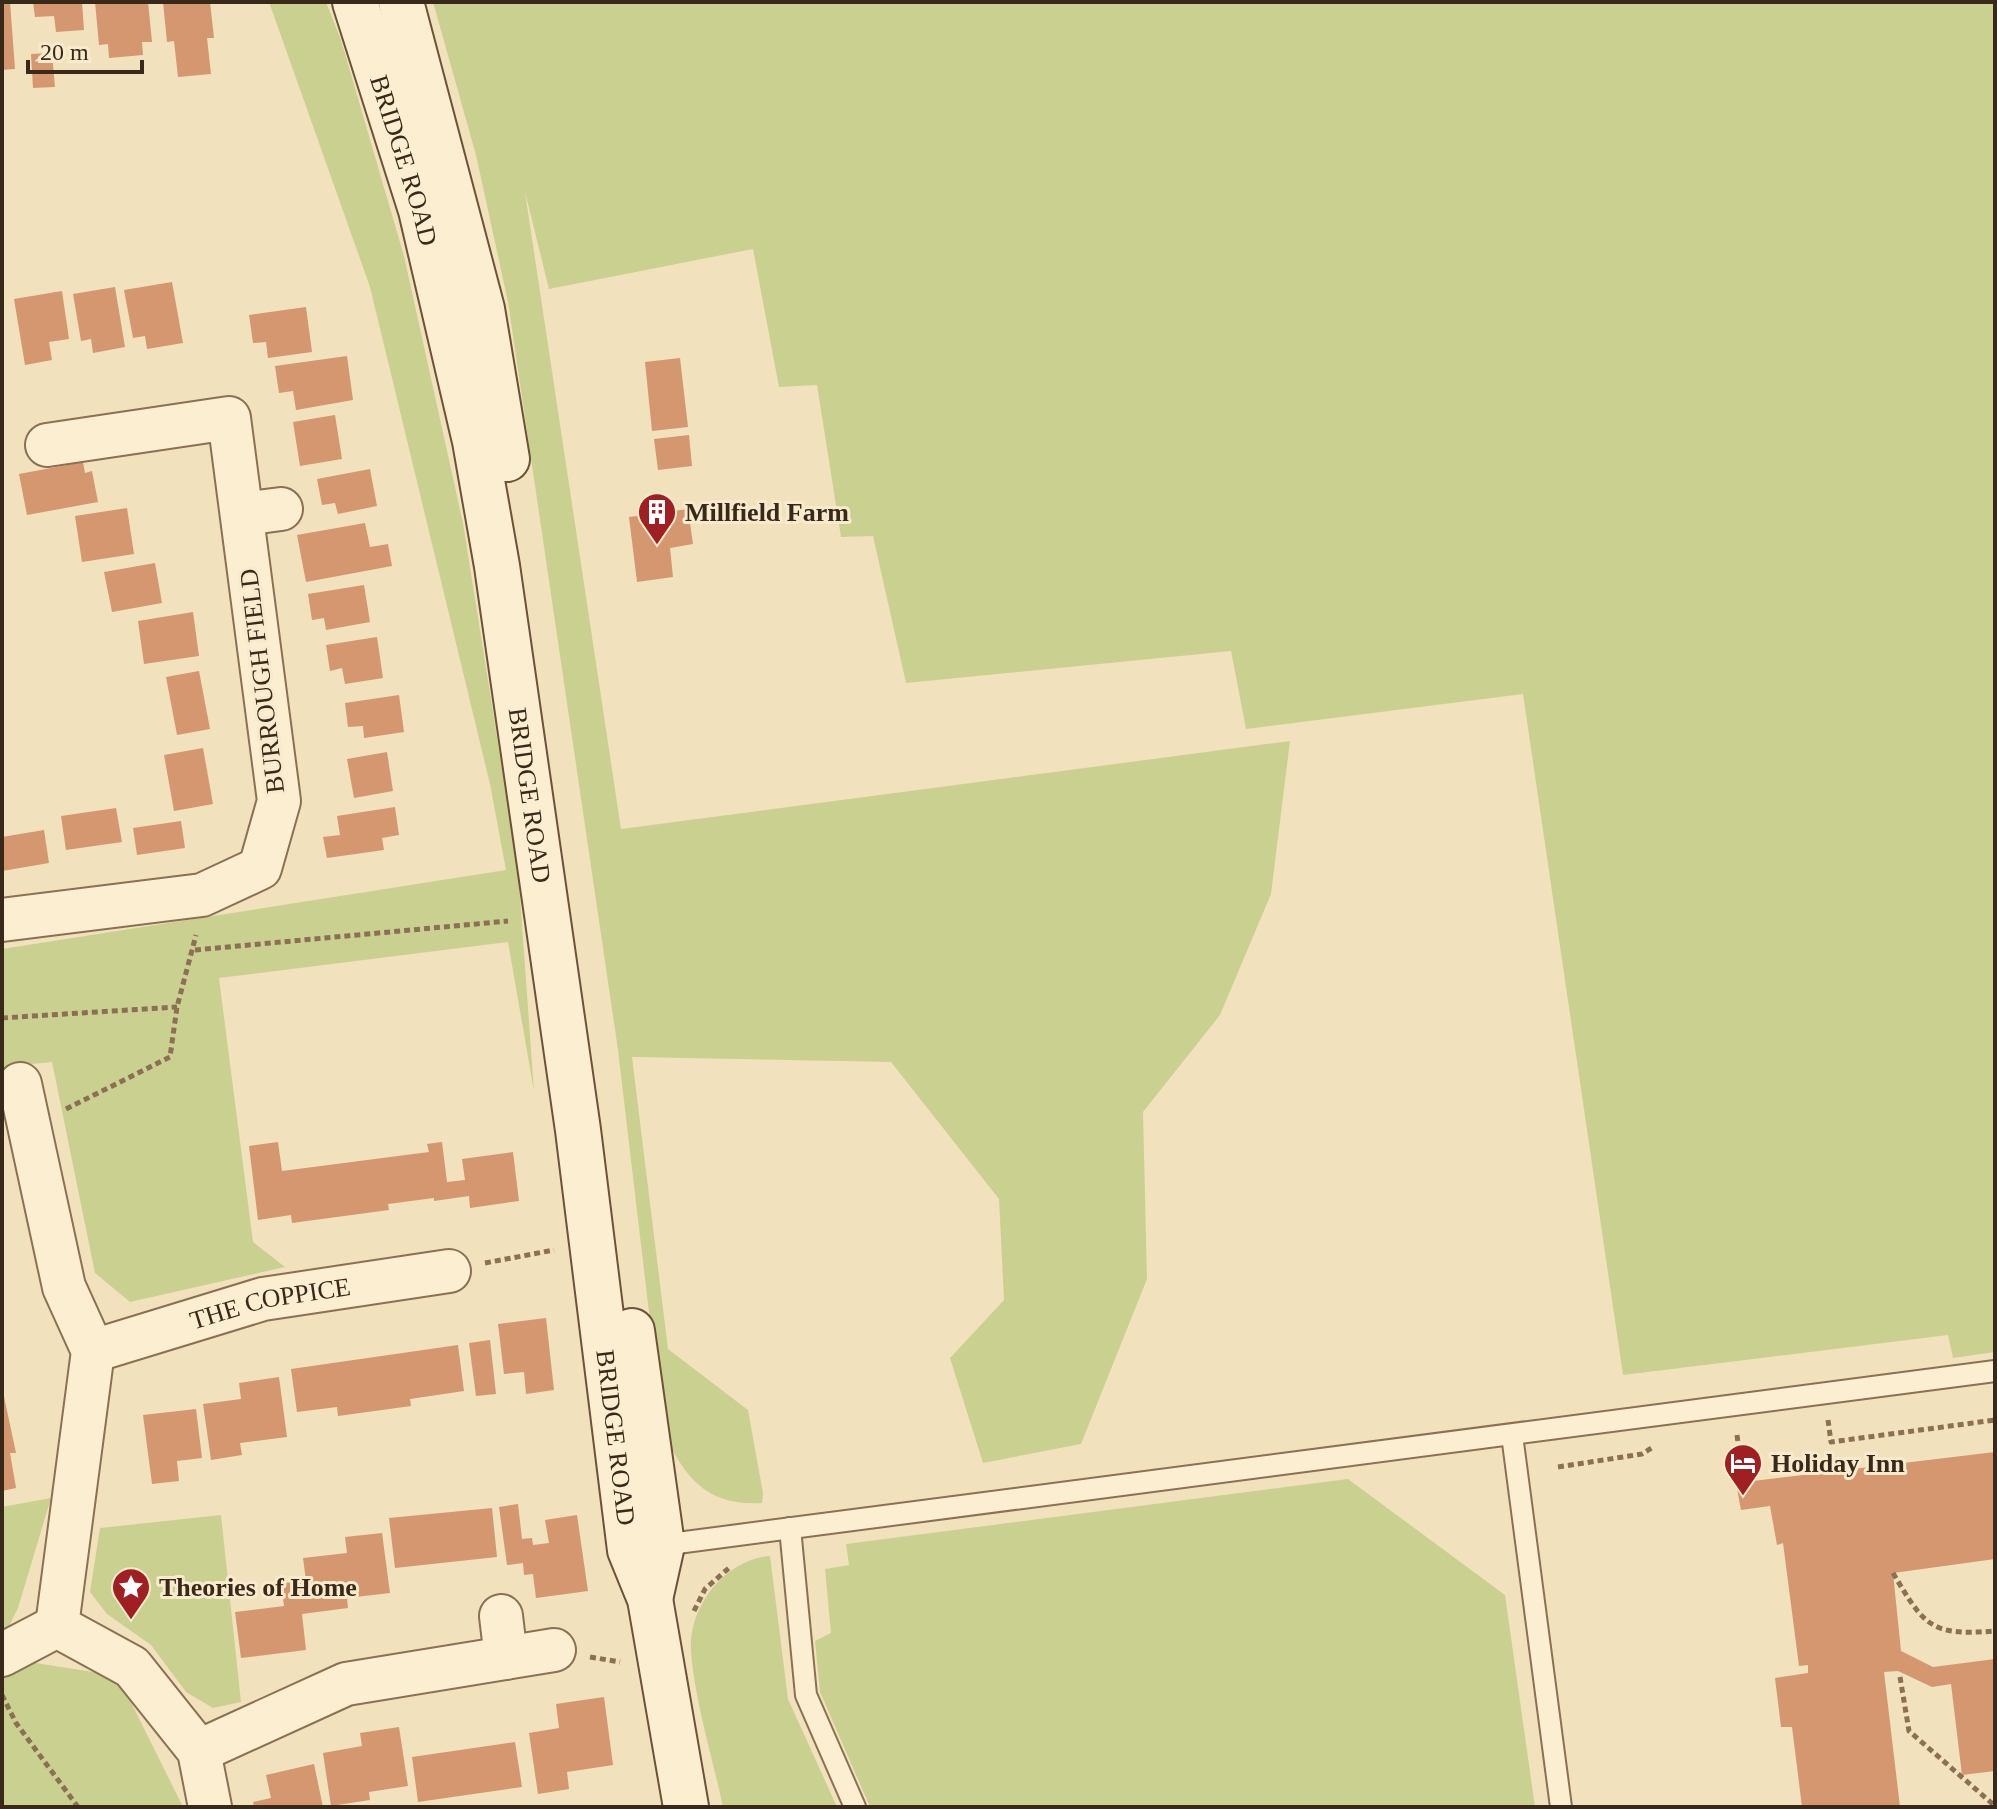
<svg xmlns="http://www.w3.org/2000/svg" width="1997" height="1809" font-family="'Times New Roman',serif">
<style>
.green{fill:#cad190}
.building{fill:#d4976f}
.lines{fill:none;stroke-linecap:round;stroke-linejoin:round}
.lane-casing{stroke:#8b7054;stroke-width:24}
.street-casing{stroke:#8b7054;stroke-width:46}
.secondary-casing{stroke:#6d5138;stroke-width:48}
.path{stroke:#8b7054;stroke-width:5;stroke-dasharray:6 4;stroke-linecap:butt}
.lane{stroke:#fceed0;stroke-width:20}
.street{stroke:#fceed0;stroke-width:42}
.secondary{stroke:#fceed0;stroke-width:44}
.labels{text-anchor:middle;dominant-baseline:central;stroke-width:6;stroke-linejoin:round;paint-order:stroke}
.street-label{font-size:26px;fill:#39291b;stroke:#f8ebcd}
.poi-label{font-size:26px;font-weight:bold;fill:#39291b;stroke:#f8ebcd;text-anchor:start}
</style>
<rect width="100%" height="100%" fill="#f2e1bd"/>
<!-- green -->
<g class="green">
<path d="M269 2H326L341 40 404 256 463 523 518 869 534 1091 508 942 219 978 253 1242 285 1267 130 1302 95 1273 52 1062 2 1067V949L506 870 490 784 370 287Z"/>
<path d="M433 2H1995V1352L1953 1358 1948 1335 1623 1375 1523 694 1246 729 1231 651 906 683 873 536 841 537 817 385 779 387 753 249 549 289 525 192 621 829 1290 741 1271 894 1220 1015 1143 1112 1147 1279 1081 1444 983 1463 950 1358 1004 1300 999 1199 891 1062 632 1057 668 1349 748 1410 763 1493 762 1503C706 1506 685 1478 663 1431L618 1050 508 302 476 155Z"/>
<path d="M1348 1479 1505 1595 1535 1807H870L820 1692 815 1641 831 1633 825 1569 849 1565 846 1544Z"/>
<path d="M51 1498 18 1608 2 1640V1507Z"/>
<path d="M221 1515 241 1702 213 1708 186 1692 151 1645 107 1614 90 1592 100 1528Z"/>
<path d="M770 1556 788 1699 837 1807H723C713 1760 694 1697 691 1651 688 1607 725 1559 770 1556Z"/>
<path d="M36 1663 118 1676 183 1807H2V1668Z"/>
</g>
<!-- building -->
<g class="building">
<path d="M2 2H10L15 69 2 70Z"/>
<path d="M33 2H82L84 30 56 32 54 16 35 17Z"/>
<path d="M95 2H148L152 42H142L143 55 109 58 108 44 99 45Z"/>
<path d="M163 2H210L214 38H207L211 74 178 77 174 41 167 42Z"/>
<path d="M52 53 55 87 33 88 31 54Z"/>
<path d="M172 282 183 343 147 349 145 336 133 338 124 290Z"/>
<path d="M115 287 125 347 93 353 91 339 81 341 73 294Z"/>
<path d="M62 291 69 339 49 342 52 360 25 365 14 299Z"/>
<path d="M306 307 312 352 268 358 266 342 253 343 249 315Z"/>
<path d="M347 356 353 400 296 410 293 391 279 393 275 366Z"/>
<path d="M680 358 688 427 652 431 645 362Z"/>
<path d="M335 415 342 459 300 466 293 422Z"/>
<path d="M689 435 692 466 658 470 654 439Z"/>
<path d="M83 462 85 473 92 471 98 502 27 515 19 474Z"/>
<path d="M370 469 377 506 338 514 335 503 322 505 317 479Z"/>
<path d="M127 508 134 554 82 562 75 516Z"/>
<path d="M688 509 693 544 670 548 673 577 637 582 629 517Z"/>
<path d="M365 523 370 547 388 544 392 566 306 582 297 535Z"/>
<path d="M155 563 162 603 112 612 104 572Z"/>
<path d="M364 585 370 622 326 630 324 618 312 620 308 594Z"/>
<path d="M193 612 199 656 144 664 138 621Z"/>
<path d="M377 637 383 678 345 684 342 668 330 671 326 645Z"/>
<path d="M199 671 210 729 177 735 166 677Z"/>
<path d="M399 695 404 732 364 738 363 726 348 727 345 703Z"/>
<path d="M203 748 213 804 174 811 164 755Z"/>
<path d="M387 752 393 791 354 798 347 759Z"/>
<path d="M395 807 399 835 382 838 384 850 327 858 323 837 340 835 337 816Z"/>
<path d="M116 808 122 842 66 850 61 816Z"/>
<path d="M181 821 185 848 137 855 133 828Z"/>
<path d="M44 830 49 863 2 871V837Z"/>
<path d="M278 1142 282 1171 429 1152 427 1144 442 1142 447 1182 465 1180 462 1159 513 1152 519 1201 470 1208 469 1196 434 1201V1198L388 1204 389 1210 292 1223 291 1215 258 1220 249 1146Z"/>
<path d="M546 1318 554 1390 526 1394 524 1372 504 1374 498 1324Z"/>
<path d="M490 1340 496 1394 476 1396 469 1343Z"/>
<path d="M458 1345 464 1391 410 1399 411 1406 338 1416 337 1407 297 1412 291 1369Z"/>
<path d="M279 1377 287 1437 240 1443 242 1455 211 1460 203 1404 241 1399 239 1383Z"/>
<path d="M2 1387 16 1453H10L16 1488 2 1491Z"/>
<path d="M196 1409 202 1458 177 1461 179 1481 152 1484 143 1415Z"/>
<path d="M1995 1452V1559L1893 1573 1901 1651 1933 1667 1995 1659V1771L1962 1775 1951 1684 1932 1687 1898 1671 1884 1672 1900 1807H1802L1792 1727H1781L1775 1678 1808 1673V1665L1799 1666 1783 1543 1777 1545 1770 1506 1741 1510 1736 1483Z"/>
<path d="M518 1504 522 1539 532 1538 533 1545 549 1543 545 1520 577 1515 588 1591 536 1598 533 1574 524 1575 523 1563 507 1565 499 1507Z"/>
<path d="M492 1508 497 1557 395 1568 389 1518Z"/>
<path d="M382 1533 390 1593 347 1598 348 1608 302 1614 306 1650 241 1658 235 1612 284 1606 281 1583 306 1581 303 1558 347 1553 345 1537Z"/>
<path d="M604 1697 613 1765 567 1772 569 1789 538 1794 529 1733 559 1728 556 1704Z"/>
<path d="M399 1727 408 1786 369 1792 370 1800 331 1806 323 1753 362 1746 360 1733Z"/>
<path d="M515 1742 522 1787 418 1802 412 1757Z"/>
<path d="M314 1764 323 1807H254L253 1802 271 1798 266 1775Z"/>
</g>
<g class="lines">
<defs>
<g id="lane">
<path d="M1512 1435 1561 1807"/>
<path d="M790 1528 806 1695 855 1807"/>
<path d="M662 1545 1995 1371"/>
</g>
<g id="street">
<path d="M242 514 281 509"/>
<path d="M2 920 202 895 260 868 279 801 229 418 47 445"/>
<path d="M20 1084 64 1287 93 1351 57 1626 132 1667 199 1751 210 1807"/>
<path id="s1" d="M93 1351 263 1299 449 1271"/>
<path d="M501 1616 506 1658"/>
<path d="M2 1655 57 1626"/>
<path d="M199 1751 346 1684 554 1650"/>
</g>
<g id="secondary">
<path id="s2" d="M355 2 421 210 475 441 497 566 578 1130 630 1550 650 1599 686 1807"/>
<path d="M401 2 482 309 507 459"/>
<path d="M632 1331 662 1545 650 1599"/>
</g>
</defs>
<!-- lane casing -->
<use href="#lane" class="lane-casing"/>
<!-- street casing -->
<use href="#street" class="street-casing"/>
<!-- secondary casing -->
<use href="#secondary" class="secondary-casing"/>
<!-- path -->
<g class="path">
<path d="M195 950 508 921"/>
<path d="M2 1018 177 1007"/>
<path d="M66 1109 170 1057 177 1007 196 935"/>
<path d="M485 1263 554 1250"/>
<path d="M1828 1420 1831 1442 1995 1420"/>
<path d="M1737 1435 1743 1482"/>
<path d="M1558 1467 1642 1454 1653 1447"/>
<path d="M1893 1573C1925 1627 1931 1636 1995 1631"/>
<path d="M694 1611 705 1589 730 1567"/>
<path d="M590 1657 620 1662"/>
<path d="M1900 1677 1909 1731 1995 1806"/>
<path d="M2 1695 16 1723 78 1807"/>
</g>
<!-- lane -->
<use href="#lane" class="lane"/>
<!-- street -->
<use href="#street" class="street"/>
<!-- secondary -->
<use href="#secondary" class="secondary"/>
</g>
<!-- icons -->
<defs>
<symbol id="building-pin" viewBox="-11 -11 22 30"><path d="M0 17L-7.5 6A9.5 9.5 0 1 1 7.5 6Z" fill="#a01f22" stroke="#f8ebcd"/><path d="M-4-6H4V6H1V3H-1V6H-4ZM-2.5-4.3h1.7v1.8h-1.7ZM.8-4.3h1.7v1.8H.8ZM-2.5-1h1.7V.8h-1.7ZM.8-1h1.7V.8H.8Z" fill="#fff"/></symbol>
<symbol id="hotel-pin" viewBox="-11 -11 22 30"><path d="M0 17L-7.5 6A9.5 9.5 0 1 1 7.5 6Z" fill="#a01f22" stroke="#f8ebcd"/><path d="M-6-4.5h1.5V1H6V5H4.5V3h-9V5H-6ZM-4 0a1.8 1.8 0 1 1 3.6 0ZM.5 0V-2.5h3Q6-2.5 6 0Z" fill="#fff"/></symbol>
<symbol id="sight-pin" viewBox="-11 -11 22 30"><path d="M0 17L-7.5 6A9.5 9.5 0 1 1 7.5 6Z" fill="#a01f22" stroke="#f8ebcd"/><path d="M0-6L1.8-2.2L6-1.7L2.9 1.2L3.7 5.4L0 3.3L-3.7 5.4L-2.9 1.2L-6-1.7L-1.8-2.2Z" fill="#fff"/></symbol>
</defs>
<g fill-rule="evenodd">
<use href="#building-pin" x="635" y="490" width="44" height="60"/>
<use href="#hotel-pin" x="1721" y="1441" width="44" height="60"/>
<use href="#sight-pin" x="109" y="1565" width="44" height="60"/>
</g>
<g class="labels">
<!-- street labels -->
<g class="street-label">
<text stroke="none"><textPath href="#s2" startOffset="166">BRIDGE ROAD</textPath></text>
<text transform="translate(262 681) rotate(-97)">BURROUGH FIELD</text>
<text stroke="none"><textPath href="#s2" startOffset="814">BRIDGE ROAD</textPath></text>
<text stroke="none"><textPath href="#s1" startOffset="184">THE COPPICE</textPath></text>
<text stroke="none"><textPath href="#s2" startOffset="1462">BRIDGE ROAD</textPath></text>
</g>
<!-- poi labels -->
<g class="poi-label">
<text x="685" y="512">Millfield Farm</text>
<text x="1771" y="1463">Holiday Inn</text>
<text x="159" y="1587">Theories of Home</text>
</g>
</g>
<!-- border -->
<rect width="1997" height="1809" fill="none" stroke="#39291b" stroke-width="8"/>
<!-- scale -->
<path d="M28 60v12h114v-12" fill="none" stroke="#39291b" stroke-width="4"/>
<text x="40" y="60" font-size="24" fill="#39291b" stroke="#f8ebcd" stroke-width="6" paint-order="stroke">20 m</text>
</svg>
